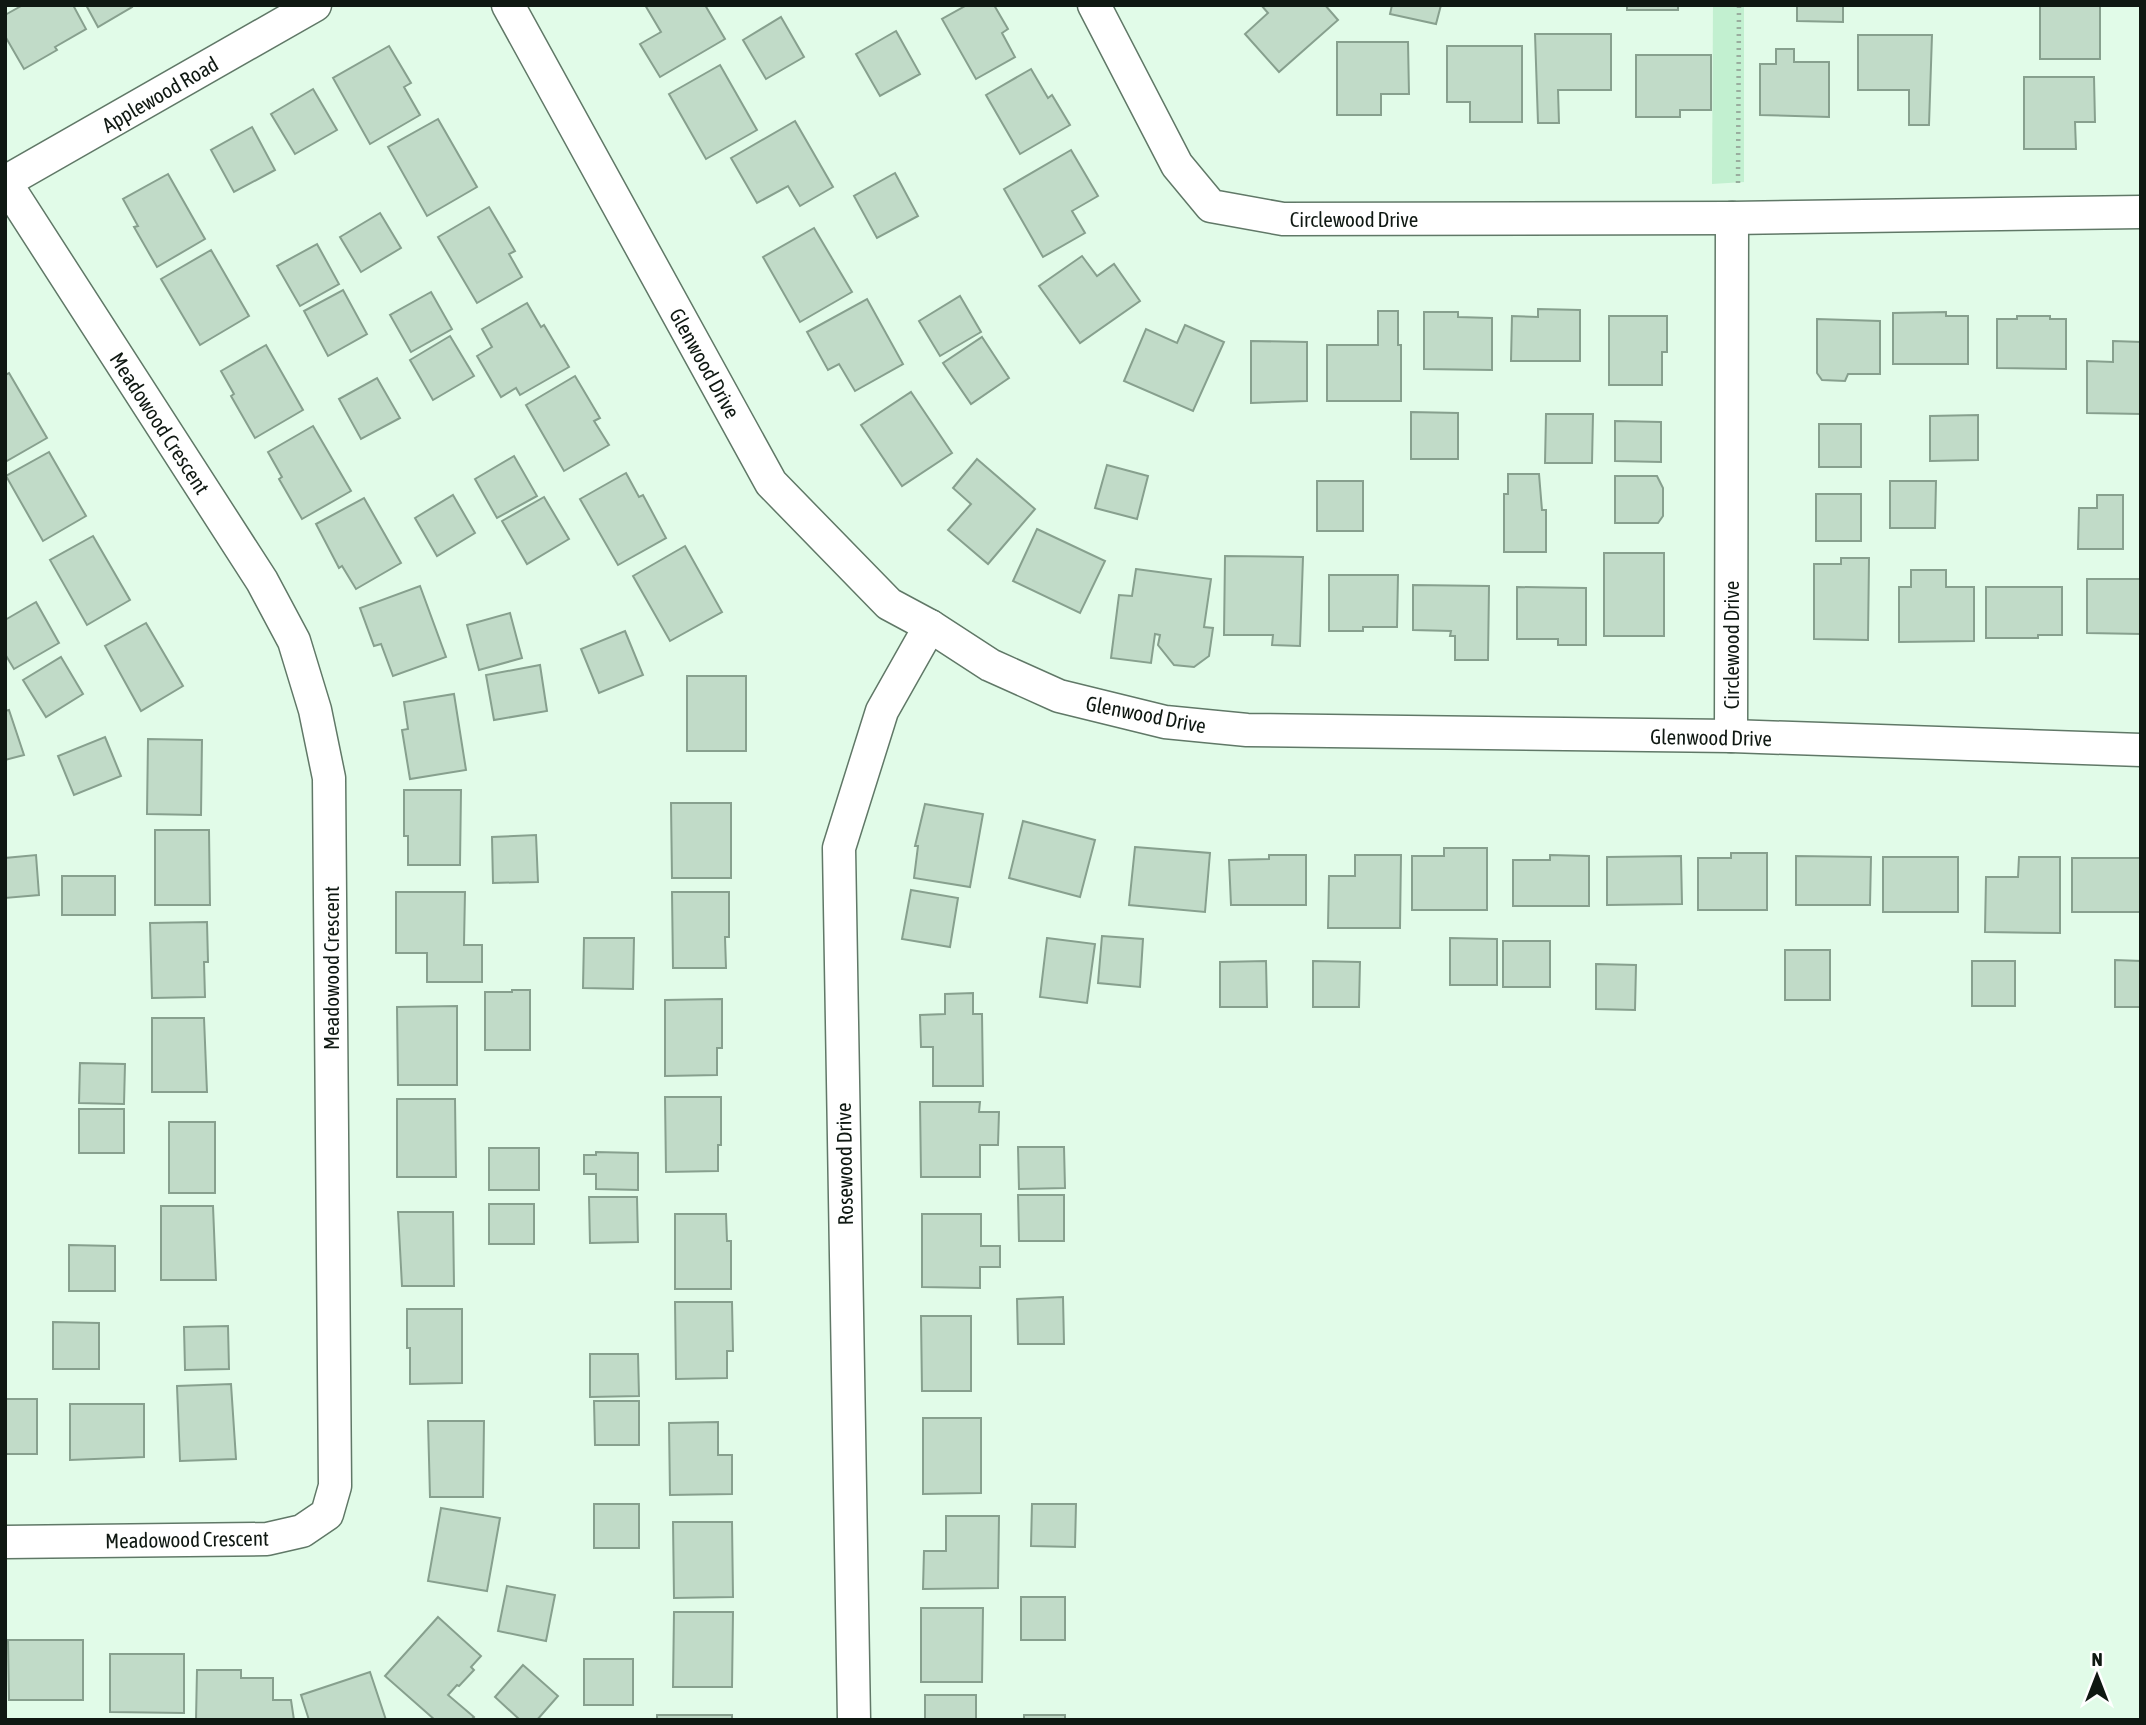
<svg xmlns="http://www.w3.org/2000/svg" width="2146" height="1725" font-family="'Asap Condensed',sans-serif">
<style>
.green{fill:#c2f0d0}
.building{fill:#c1dbc8;stroke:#87a08e;stroke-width:2}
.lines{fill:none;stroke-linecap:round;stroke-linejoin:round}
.street-casing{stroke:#607867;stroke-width:35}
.path{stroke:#99ad9e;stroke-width:4.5;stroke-dasharray:2 5;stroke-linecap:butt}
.street{stroke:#fff;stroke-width:32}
.labels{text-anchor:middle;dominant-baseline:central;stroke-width:5;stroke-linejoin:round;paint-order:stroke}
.street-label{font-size:21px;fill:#0f1812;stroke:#fff}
</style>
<rect width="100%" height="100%" fill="#e1fbe8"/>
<!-- green -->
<path class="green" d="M1713 5H1744V182L1712 184Z"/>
<!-- building -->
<g class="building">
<path d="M23 5H73L86 29 55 47 57 50 24 69 5 36V15Z"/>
<path d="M86 5H131L132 7 98 27Z"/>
<path d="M645 5H705L725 39 660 77 640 44 661 32Z"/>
<path d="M967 5H994L1008 29 1002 33 1015 57 976 79 942 19Z"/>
<path d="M1261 5H1325L1338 20 1279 72 1245 34 1268 13Z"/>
<path d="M1392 5H1441L1436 24 1390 14Z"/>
<rect x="1627" y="5" width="51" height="5"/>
<path d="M1797 5H1843V22L1797 21Z"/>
<rect x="2040" y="5" width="60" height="54"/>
<path d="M781 17 804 57 766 79 743 40Z"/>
<path d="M896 31 920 74 880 96 856 54Z"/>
<path d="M1535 34H1611V90H1558L1559 123H1538Z"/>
<path d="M1858 35H1932L1929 125H1909V90H1858Z"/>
<path d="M1337 42H1408L1409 94H1381V115H1337Z"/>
<path d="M389 46 411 83 404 87 420 115 370 144 333 78Z"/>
<path d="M1447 46H1522V122H1470V102H1447Z"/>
<path d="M1776 49H1794V62H1829V117L1760 115V64H1776Z"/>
<path d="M1636 55H1711V110H1680V117H1636Z"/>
<path d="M720 65 757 130 706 159 669 94Z"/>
<path d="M1031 69 1048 98 1052 95 1070 125 1020 154 986 95Z"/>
<path d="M2024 77H2094L2095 122H2075L2076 149H2024Z"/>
<path d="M313 89 337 130 295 154 271 114Z"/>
<path d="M438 119 477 187 427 216 388 147Z"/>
<path d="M795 121 833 187 800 206 788 186 757 203 731 158Z"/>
<path d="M252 127 275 170 234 192 211 150Z"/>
<path d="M1071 150 1098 196 1072 211 1085 233 1043 257 1004 189Z"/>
<path d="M895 173 918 216 877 238 854 196Z"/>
<path d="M168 174 205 239 157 267 134 227 138 226 123 199Z"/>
<path d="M489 207 515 251 509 254 522 277 477 303 438 237Z"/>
<path d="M380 213 401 248 361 272 340 237Z"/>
<path d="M814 228 852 292 800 322 763 257Z"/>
<path d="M317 244 339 284 300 306 277 266Z"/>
<path d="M211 250 249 316 200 345 161 279Z"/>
<path d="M1082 256 1097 276 1114 264 1140 301 1080 343 1039 286Z"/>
<path d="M343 290 367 334 328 356 304 311Z"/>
<path d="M431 292 452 329 411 352 390 315Z"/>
<path d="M960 296 981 332 940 356 919 321Z"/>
<path d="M867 299 903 364 855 391 839 364 828 370 807 332Z"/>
<path d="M527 303 541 327 544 325 569 367 520 395 516 388 501 397 477 356 492 347 482 329Z"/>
<path d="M1538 309 1580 310V361H1511L1512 316 1538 317Z"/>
<path d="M1378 311H1398V345H1401V401H1327V345H1378Z"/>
<path d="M1424 312H1458V317L1492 318V370L1424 369Z"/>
<path d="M1946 312V316H1968V364H1893V313Z"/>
<path d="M1609 316H1667V352H1662V385H1609Z"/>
<path d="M2017 316H2050V319H2066V369L1997 368V319H2017Z"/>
<path d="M1817 319 1880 321V374H1848L1845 381 1822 380 1817 373Z"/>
<path d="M1185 325 1224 342 1193 411 1124 381 1146 329 1177 343Z"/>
<path d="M450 336 474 376 433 400 410 360Z"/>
<path d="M982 337 1009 378 971 404 943 363Z"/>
<path d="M1251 341 1307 342V401L1251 403Z"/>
<path d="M2113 341 2141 342V414L2087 413V361L2113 362Z"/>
<path d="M266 345 303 410 255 438 231 396 234 394 221 371Z"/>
<path d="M9 373 47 438 5 462V375Z"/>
<path d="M575 376 600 418 594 421 609 445 564 471 526 405Z"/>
<path d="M377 378 400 418 361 439 339 399Z"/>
<path d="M911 392 952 453 902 486 861 425Z"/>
<path d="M1411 412 1458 413V459H1411Z"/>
<path d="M1546 414H1593L1592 463H1545Z"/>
<path d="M1978 415V460L1930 461V416Z"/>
<path d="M1615 421 1661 422V462L1615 461Z"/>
<rect x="1819" y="424" width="42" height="43"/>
<path d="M313 426 351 491 302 519 279 479 282 477 268 452Z"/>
<path d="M49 452 86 516 43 541 6 476Z"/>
<path d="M514 456 537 496 497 518 475 479Z"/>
<path d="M977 459 1035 509 988 564 948 530 971 504 953 488Z"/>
<path d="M1107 465 1148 476 1137 519 1095 508Z"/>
<path d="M626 473 639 497 643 495 666 538 618 565 580 499Z"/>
<path d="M1508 474H1539L1542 510H1546V552H1504V494H1508Z"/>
<path d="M1615 476H1657L1663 488V516L1658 523H1615Z"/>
<rect x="1317" y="481" width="46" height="50"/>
<path d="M1890 481H1936L1935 528H1890Z"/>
<rect x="1816" y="494" width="45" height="47"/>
<path d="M453 495 475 533 437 556 415 518Z"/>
<path d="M2097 495H2123V549H2078L2079 508H2097Z"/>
<path d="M544 497 569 539 527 564 502 521Z"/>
<path d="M364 498 401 563 356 589 342 566 339 568 316 524Z"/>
<path d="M1037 529 1105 561 1080 613 1013 581Z"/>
<path d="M93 536 130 600 87 625 50 560Z"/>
<path d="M685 546 722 612 670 641 633 576Z"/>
<rect x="1604" y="553" width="60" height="83"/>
<path d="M1225 556 1303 557 1300 646 1272 645 1273 635H1224Z"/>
<path d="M1841 558H1869L1868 640 1814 639V564H1841Z"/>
<path d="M1136 569 1211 579 1204 627 1213 628 1209 656 1194 667 1174 665 1158 645 1160 635 1155 634 1151 663 1111 658 1119 595 1132 596Z"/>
<path d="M1911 570H1946V587H1974V641L1899 642V587H1911Z"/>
<path d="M1329 575H1398L1397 627H1363V631H1329Z"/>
<path d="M2087 579H2141V634L2087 633Z"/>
<path d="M1413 585 1489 586 1488 660H1455V636H1450L1451 631 1413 630Z"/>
<path d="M420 586 446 657 393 676 381 644 374 646 360 608Z"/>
<path d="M1517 587 1586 588V645H1558V639H1517Z"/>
<path d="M1986 587H2062V635H2038V638H1986Z"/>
<path d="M36 602 59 643 14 669 5 654V620Z"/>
<path d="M510 613 522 658 479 670 467 625Z"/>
<path d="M146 623 183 686 141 711 105 646Z"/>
<path d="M625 631 643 675 599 693 581 649Z"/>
<path d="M61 657 83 694 46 717 23 680Z"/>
<path d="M540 665 547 711 494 720 486 675Z"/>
<rect x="687" y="676" width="59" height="75"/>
<path d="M454 694 466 770 410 779 402 730 408 729 404 702Z"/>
<path d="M9 710 24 755 5 760V711Z"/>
<path d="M105 737 121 776 74 795 58 756Z"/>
<path d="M148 739 202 740 201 815 147 814Z"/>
<path d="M404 790H461L460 865H408V836H404Z"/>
<path d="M671 803H731V878H672Z"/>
<path d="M925 804 983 814 970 887 914 878 918 846H915Z"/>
<path d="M1023 821 1095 840 1080 897 1009 878Z"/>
<path d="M155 830H209L210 905H155Z"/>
<path d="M536 835 538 882 493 883 492 837Z"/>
<path d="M1135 847 1210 853 1205 912 1129 905Z"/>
<path d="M1444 848H1487V910H1412V856H1444Z"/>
<path d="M1731 853H1767V910H1698V858H1731Z"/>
<path d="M36 855 39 895 5 898V858Z"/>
<path d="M1269 855H1306V905H1231L1229 860 1269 859Z"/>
<path d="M1355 855H1401L1400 928H1328L1329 876H1355Z"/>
<path d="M1550 855 1589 856V906H1513V860H1550Z"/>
<path d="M1681 856 1682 904 1607 905V857Z"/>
<path d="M1796 856 1871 857 1870 905H1796Z"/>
<rect x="1883" y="857" width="75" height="55"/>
<path d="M2019 857H2060V933L1985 932 1986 877H2018Z"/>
<rect x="2072" y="858" width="69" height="54"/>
<rect x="62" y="876" width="53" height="39"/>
<path d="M911 890 958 898 950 947 902 939Z"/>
<path d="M396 892H465L464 945H482V982H427V953H396Z"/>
<path d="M672 892H729V937H725L726 968H673Z"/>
<path d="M207 922 208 962H204L205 997 152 998 150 923Z"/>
<path d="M1102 936 1143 939 1140 987 1098 983Z"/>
<path d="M584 938H634L633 989 583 988Z"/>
<path d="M1047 938 1095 944 1087 1003 1040 997Z"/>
<path d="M1450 938 1497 939V985H1450Z"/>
<rect x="1503" y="941" width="47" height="46"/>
<rect x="1785" y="950" width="45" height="50"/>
<path d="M2115 960 2141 961V1007H2115Z"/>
<path d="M1266 961 1267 1007H1220V962Z"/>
<path d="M1313 961 1360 962 1359 1007H1313Z"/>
<rect x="1972" y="961" width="43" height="45"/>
<path d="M1596 964 1636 965 1635 1010 1596 1009Z"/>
<path d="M512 990H530V1050H485V992H512Z"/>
<path d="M973 993V1014H982L983 1086H933V1047H921L920 1015 945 1014V994Z"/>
<path d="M722 999V1048H717V1075L665 1076V1000Z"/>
<path d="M457 1006V1085H398L397 1007Z"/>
<path d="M152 1018H204L207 1092H152Z"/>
<path d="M80 1063 125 1064 124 1104 79 1103Z"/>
<path d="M665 1097H721V1145H718V1171L666 1172Z"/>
<path d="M397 1099H455L456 1177H397Z"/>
<path d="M920 1102H980L979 1112H999L998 1145H980V1177H921Z"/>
<rect x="79" y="1109" width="45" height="44"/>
<rect x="169" y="1122" width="46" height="71"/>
<path d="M1018 1147H1064L1065 1188 1019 1189Z"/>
<rect x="489" y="1148" width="50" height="42"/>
<path d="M596 1152 638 1153V1190L596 1189V1174H584V1155H596Z"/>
<path d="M1018 1195H1064V1241H1019Z"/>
<path d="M589 1197H637L638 1242 590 1243Z"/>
<rect x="489" y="1204" width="45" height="40"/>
<path d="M161 1206H213L216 1280H161Z"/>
<path d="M398 1212H453L454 1286H402Z"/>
<path d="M675 1214H726L727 1241H731V1289H675Z"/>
<path d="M922 1214H981V1246H1000V1267H980V1288L922 1287Z"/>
<path d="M69 1245 115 1246V1291H69Z"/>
<path d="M1063 1297 1064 1344H1018L1017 1299Z"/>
<path d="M675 1302H732L733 1351H727V1378L676 1379Z"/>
<path d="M407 1309H462V1383L410 1384V1348H407Z"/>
<path d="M921 1316H971V1391H922Z"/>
<path d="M53 1322 99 1323V1369H53Z"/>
<path d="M228 1326 229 1369 185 1370 184 1327Z"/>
<path d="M590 1354H638L639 1396 590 1397Z"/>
<path d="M231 1384 236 1459 180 1461 177 1386Z"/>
<rect x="5" y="1399" width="32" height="55"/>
<path d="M594 1401H639V1445H595Z"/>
<path d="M70 1404H144V1457L70 1460Z"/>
<path d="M923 1418H981V1493L923 1494Z"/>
<path d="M428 1421H484L483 1497H430Z"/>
<path d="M718 1422V1455H732V1494L670 1495 669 1423Z"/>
<rect x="594" y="1504" width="45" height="44"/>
<path d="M1032 1504H1076L1075 1547 1031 1546Z"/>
<path d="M441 1508 500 1518 487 1591 428 1581Z"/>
<path d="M946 1516H999L998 1588 923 1589 924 1551H946Z"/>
<path d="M673 1522H732L733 1597 674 1598Z"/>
<path d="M507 1586 555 1595 546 1641 498 1631Z"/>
<rect x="1021" y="1597" width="44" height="43"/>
<path d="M921 1608H983L982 1682H921Z"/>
<path d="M674 1612H733L732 1687H673Z"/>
<path d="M438 1617 481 1656 471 1667 474 1670 459 1686 457 1685 448 1695 474 1717 471 1720H435L385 1676Z"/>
<path d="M8 1640H83V1700H9Z"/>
<path d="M110 1654H184V1713L110 1712Z"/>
<rect x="584" y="1659" width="49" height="46"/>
<path d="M523 1665 558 1696 537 1720H520L495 1697Z"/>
<path d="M197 1670H241V1678H273V1700H291L294 1720H196Z"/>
<path d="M370 1672 386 1720H309L301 1695Z"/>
<rect x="925" y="1695" width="51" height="25"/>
<rect x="657" y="1715" width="75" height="5"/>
<rect x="1024" y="1715" width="41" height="5"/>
</g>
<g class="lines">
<defs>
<g id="street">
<path d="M508 5 771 483 889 604 930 626 990 665 1059 696 1165 722 1247 730 1731 736 2141 750"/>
<path d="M1094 5 1177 165 1211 206 1283 219 1732 218 2141 212"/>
<path d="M5 182 262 581 294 641 315 710 329 778 335 1486 327 1514 302 1531 267 1539 5 1542"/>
<path d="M5 182 315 5"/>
<path d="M1731 736 1732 218"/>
<path d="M854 1720 839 848 882 711 930 626"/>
</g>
</defs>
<!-- street casing -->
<use href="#street" class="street-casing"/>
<!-- path -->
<path class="path" d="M1738 183 1739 5"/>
<!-- street -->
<use href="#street" class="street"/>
</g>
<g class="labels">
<!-- street labels -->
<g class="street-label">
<text transform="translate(160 94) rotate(-30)">Applewood Road</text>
<text x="1354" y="219">Circlewood Drive</text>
<text transform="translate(705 363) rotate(61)">Glenwood Drive</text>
<text transform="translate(160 423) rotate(57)">Meadowood Crescent</text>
<text transform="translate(1731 645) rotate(-90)">Circlewood Drive</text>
<text transform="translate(1146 714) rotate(11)">Glenwood Drive</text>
<text transform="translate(1711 737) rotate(1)">Glenwood Drive</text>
<text transform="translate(331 968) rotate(-90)">Meadowood Crescent</text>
<text transform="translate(844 1164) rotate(-91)">Rosewood Drive</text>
<text transform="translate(187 1539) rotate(-1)">Meadowood Crescent</text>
</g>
</g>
<!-- border -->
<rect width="2146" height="1725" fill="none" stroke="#0f1812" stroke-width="14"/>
<!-- north arrow -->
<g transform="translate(2097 1676)" stroke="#ffffff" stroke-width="5" paint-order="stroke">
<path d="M0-5L12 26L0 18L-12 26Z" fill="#0f1812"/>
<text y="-10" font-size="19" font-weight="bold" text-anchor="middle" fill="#0f1812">N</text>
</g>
</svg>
